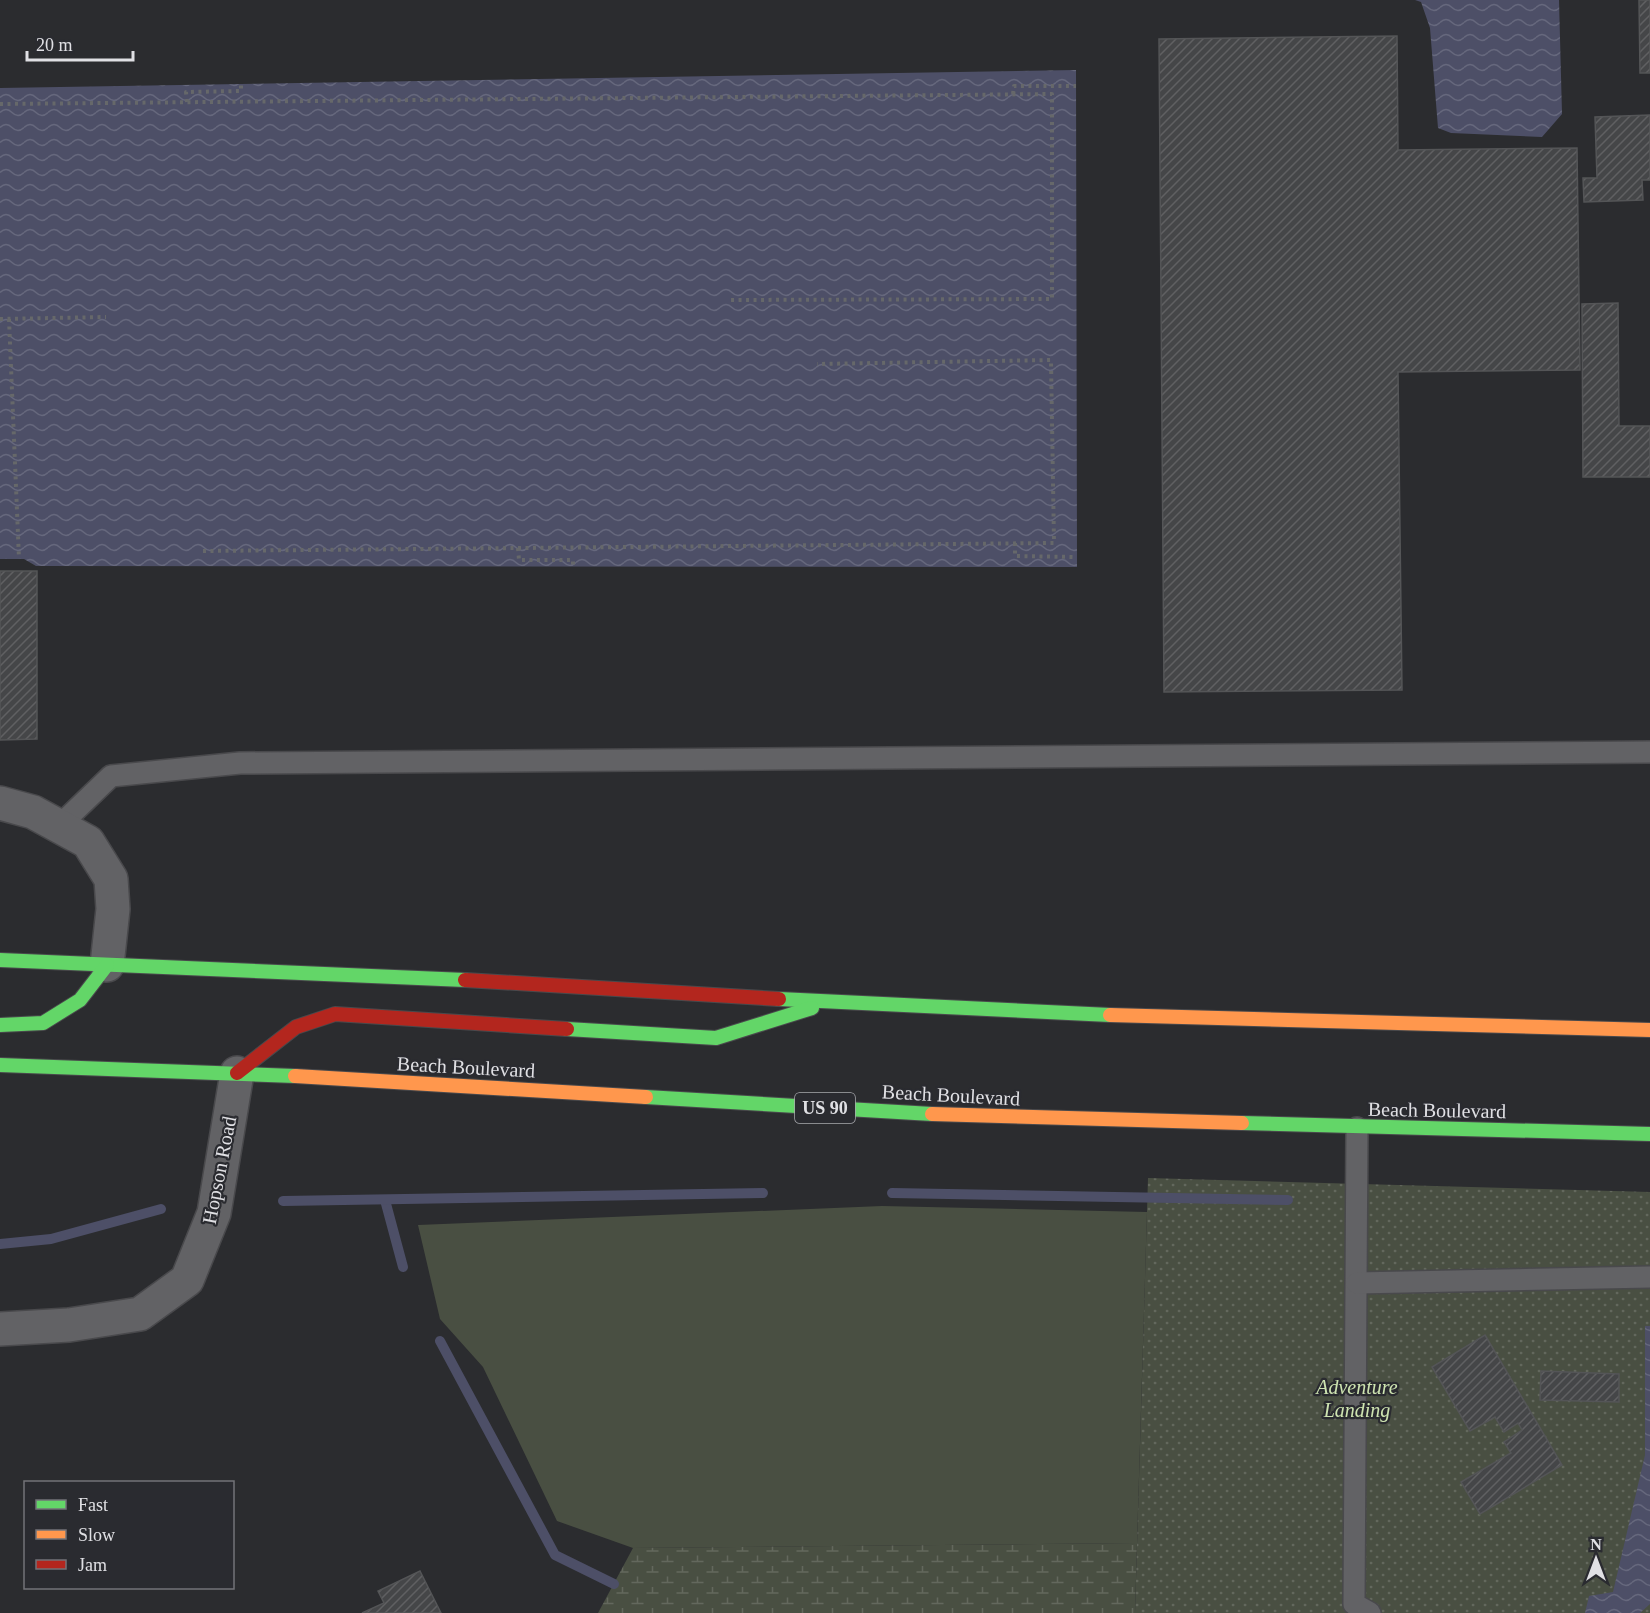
<svg xmlns="http://www.w3.org/2000/svg" width="1650" height="1613" font-family="Georgia,serif">
<style>
.grass{fill:#494f42}
.wetland{fill:url(#wetland-marsh)}
.park{fill:url(#park-dots)}
.water{fill:url(#water-waves)}
.lines{fill:none;stroke-linecap:round;stroke-linejoin:round}
.stream{stroke:#4d4f67;stroke-width:10}
.building{fill:url(#building-hatch);stroke:#545557;stroke-width:1.5}
.lane-casing{stroke:#49494c;stroke-width:24}
.street-casing{stroke:#49494c;stroke-width:36}
.fast-casing{stroke:#49494c;stroke-width:16}
.slow-casing{stroke:#49494c;stroke-width:16}
.jam-casing{stroke:#49494c;stroke-width:16}
.path{stroke:#66686a;stroke-width:4;stroke-dasharray:3 4.5;stroke-linecap:butt}
.lane{stroke:#626265;stroke-width:21}
.street{stroke:#626265;stroke-width:33}
.fast{stroke:#63d668;stroke-width:14}
.slow{stroke:#ff974d;stroke-width:14}
.jam{stroke:#b3261e;stroke-width:14}
.labels{text-anchor:middle;dominant-baseline:central;stroke-width:4.5;stroke-linejoin:round;paint-order:stroke}
.shield{fill:#2a2b30;stroke:#a9aaae;stroke-width:1.5}
.shield-label{font-size:18px;font-weight:bold;fill:#e0e0e4}
.street-label{font-size:20px;fill:#e0e0e4;stroke:#2a2b30}
.park-label{font-size:20px;font-style:italic;fill:#cee4b1;stroke:#2a2b30}
</style>
<defs>
<pattern id="wetland-marsh" width="20" height="14" patternUnits="userSpaceOnUse" patternTransform="scale(1.5)"><rect width="20" height="14" fill="#494f42"/><path d="M1 5h8M5 5V1M11 12h8M15 12V8" fill="none" stroke="#63685d"/></pattern>
<pattern id="park-dots" width="8" height="8" patternUnits="userSpaceOnUse" patternTransform="scale(1.5)"><rect width="8" height="8" fill="#494f42"/><path d="M2 2h.1M6 6h.1" fill="none" stroke="#63685d" stroke-width="1.8" stroke-linecap="round"/></pattern>
<pattern id="water-waves" width="16" height="10" patternUnits="userSpaceOnUse" patternTransform="scale(1.5)"><rect width="16" height="10" fill="#4d4f67"/><path d="M0 5q4-4 8 0t8 0" fill="none" stroke="#66687d"/></pattern>
<pattern id="building-hatch" width="6" height="6" patternUnits="userSpaceOnUse" patternTransform="scale(1.5)"><rect width="6" height="6" fill="#454648"/><path d="M-1 1l2-2M0 6l6-6M5 7l2-2" fill="none" stroke="#606062"/></pattern>
</defs>
<rect width="100%" height="100%" fill="#2b2c2f"/>
<!-- grass -->
<path class="grass" d="M882 1206 1147 1212 1137 1543 633 1548 557 1521 483 1367 440 1319 418 1225Z"/>
<!-- wetland -->
<path class="wetland" d="M1137 1543 1135 1613H598L633 1548Z"/>
<!-- park -->
<path class="park" d="M1148 1178 1650 1192V1613H1135Z"/>
<!-- water -->
<g class="water">
<path d="M1415 0H1559L1562 114 1542 137 1451 133 1438 128 1430 28 1421 2Z"/>
<path d="M1076 70 1077 567 36 566 24 559H0V88Z"/>
<path d="M1645 1326H1650V1604L1640 1613H1585L1589 1596 1613 1592 1645 1455Z"/>
</g>
<g class="lines">
<!-- stream -->
<g class="stream">
<path d="M892 1193 1288 1200"/>
<path d="M385 1200 403 1267"/>
<path d="M283 1201 763 1193"/>
<path d="M0 1244 51 1239 161 1209"/>
<path d="M440 1341 555 1555 614 1584"/>
</g>
</g>
<!-- building -->
<g class="building">
<path d="M1639 0H1650V73H1640Z"/>
<path d="M1397 36 1398 150 1577 148 1580 370 1398 372 1402 690 1164 692 1159 39Z"/>
<path d="M1650 115V180H1642L1643 200 1584 202 1583 178H1597L1595 117Z"/>
<path d="M1618 303 1619 426H1650V477H1583L1582 304Z"/>
<path d="M0 571H37V739L0 740Z"/>
<path d="M1485 1335 1562 1465 1480 1514 1461 1482 1511 1453 1504 1442 1522 1430 1518 1423 1504 1432 1495 1417 1470 1431 1432 1367Z"/>
<path d="M1541 1371 1619 1374V1402L1540 1400Z"/>
<path d="M420 1571 441 1613H362L384 1603 378 1591Z"/>
</g>
<g class="lines">
<defs>
<g id="lane">
<path d="M59 826 111 776 240 763 1650 752"/>
<path d="M1357 1128 1354 1604 1370 1613"/>
<path d="M1357 1283 1650 1277"/>
</g>
<g id="street">
<path d="M0 803 33 812 88 842 111 879 113 909 107 965"/>
<path d="M0 1329 69 1325 140 1314 187 1280 214 1213 237 1073"/>
</g>
<g id="fast">
<path d="M0 960 465 980"/>
<path d="M779 999 1110 1015"/>
<path d="M0 1025 43 1023 80 1000 107 965"/>
<path d="M567 1029 716 1038 812 1008"/>
<path d="M0 1065 295 1076"/>
<path d="M646 1097 932 1114"/>
<path d="M1242 1123 1650 1134"/>
</g>
<g id="slow">
<path d="M1110 1015 1650 1030"/>
<path d="M295 1076 646 1097"/>
<path d="M932 1114 1242 1123"/>
</g>
<g id="jam">
<path d="M465 980 779 999"/>
<path d="M237 1073 296 1027 335 1014 567 1029"/>
</g>
</defs>
<!-- lane casing -->
<use href="#lane" class="lane-casing"/>
<!-- street casing -->
<use href="#street" class="street-casing"/>
<!-- fast casing -->
<use href="#fast" class="fast-casing"/>
<!-- slow casing -->
<use href="#slow" class="slow-casing"/>
<!-- jam casing -->
<use href="#jam" class="jam-casing"/>
<!-- path -->
<g class="path">
<path d="M1013 94 1014 86H1076"/>
<path d="M187 102 186 92 241 91V83"/>
<path d="M0 104 1052 94V299L730 300"/>
<path d="M0 319 106 317"/>
<path d="M9 319 19 559"/>
<path d="M1015 543V556L1077 557"/>
<path d="M518 548 519 560H573V567"/>
<path d="M203 551 1054 543 1051 360 817 364"/>
</g>
<!-- lane -->
<use href="#lane" class="lane"/>
<!-- street -->
<use href="#street" class="street"/>
<!-- fast -->
<use href="#fast" class="fast"/>
<!-- slow -->
<use href="#slow" class="slow"/>
<!-- jam -->
<use href="#jam" class="jam"/>
</g>
<g class="labels">
<!-- shield labels -->
<rect class="shield" x="795" y="1093" width="60" height="30" rx="4.5"/>
<g class="shield-label">
<text x="825" y="1108">US 90</text>
</g>
<!-- street labels -->
<g class="street-label">
<text transform="translate(466 1067) rotate(3)">Beach Boulevard</text>
<text transform="translate(951 1095) rotate(3)">Beach Boulevard</text>
<text transform="translate(1437 1110) rotate(1)">Beach Boulevard</text>
<text transform="translate(219 1170) rotate(-79)">Hopson Road</text>
</g>
<!-- park labels -->
<g class="park-label">
<text x="1357" y="1387">Adventure<tspan x="1357" dy="23">Landing</tspan></text>
</g>
</g>
<!-- legend -->
<rect x="24" y="1481" width="210" height="108" fill="#2a2b30" stroke="#737378" stroke-width="1.5"/>
<rect x="36" y="1500" width="30" height="9" fill="#63d668" stroke="#737378" stroke-width="1.5"/>
<text x="78" y="1511" font-size="18" fill="#e0e0e4">Fast</text>
<rect x="36" y="1530" width="30" height="9" fill="#ff974d" stroke="#737378" stroke-width="1.5"/>
<text x="78" y="1541" font-size="18" fill="#e0e0e4">Slow</text>
<rect x="36" y="1560" width="30" height="9" fill="#b3261e" stroke="#737378" stroke-width="1.5"/>
<text x="78" y="1571" font-size="18" fill="#e0e0e4">Jam</text>
<!-- north arrow -->
<g transform="translate(1596 1559)" stroke="#2a2b30" stroke-width="4.5" paint-order="stroke">
<path d="M0-4.5L10 22L0 15L-10 22Z" fill="#e0e0e4"/>
<text y="-9" font-size="16" font-weight="bold" text-anchor="middle" fill="#e0e0e4">N</text>
</g>
<!-- scale -->
<path d="M27 51v9h106v-9" fill="none" stroke="#e0e0e4" stroke-width="3"/>
<text x="36" y="51" font-size="18" fill="#e0e0e4" stroke="#2a2b30" stroke-width="4.5" paint-order="stroke">20 m</text>
</svg>
